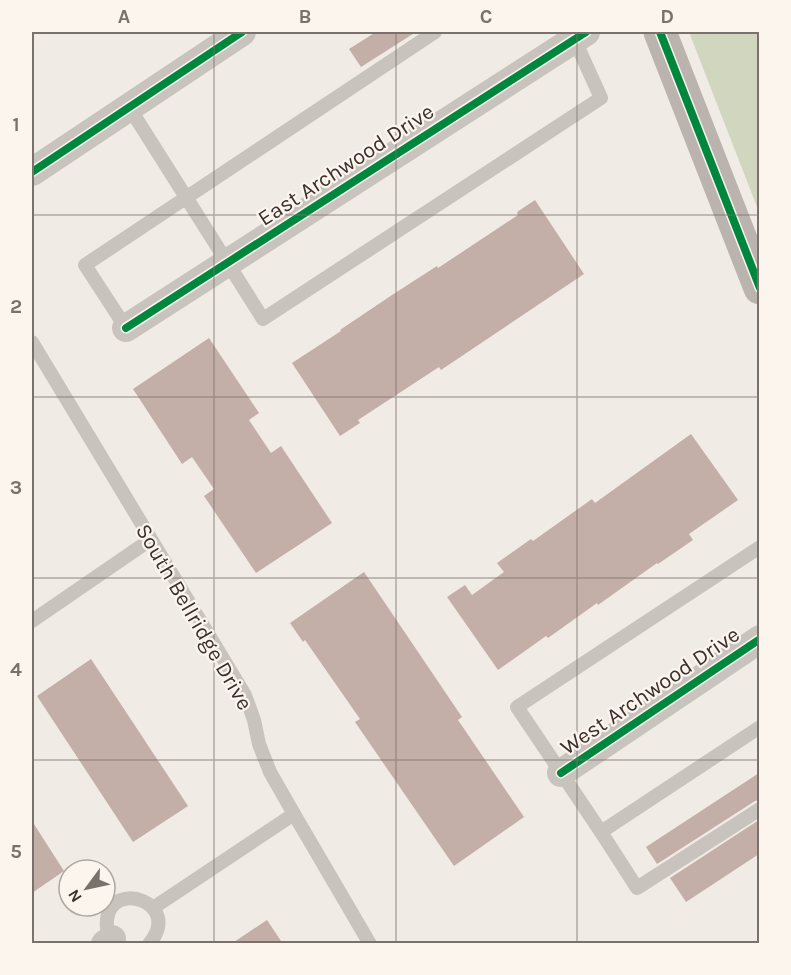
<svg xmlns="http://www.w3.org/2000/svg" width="791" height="975" font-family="Karla,sans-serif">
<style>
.green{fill:#d1d6bf}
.building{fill:#c3afa7}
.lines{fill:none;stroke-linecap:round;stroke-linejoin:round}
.lane{stroke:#c9c3be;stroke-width:14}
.street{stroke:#c9c3be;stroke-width:28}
.secondary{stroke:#bab3ae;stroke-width:33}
.cycleway-casing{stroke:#fbf5ee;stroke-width:11}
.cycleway{stroke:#00873e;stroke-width:8}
.grid{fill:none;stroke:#7a716c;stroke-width:1.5;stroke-opacity:0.55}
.labels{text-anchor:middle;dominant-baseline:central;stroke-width:4.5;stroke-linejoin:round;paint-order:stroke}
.street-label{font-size:22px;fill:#3b302b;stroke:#fbf5ee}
.neatline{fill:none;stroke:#7a716c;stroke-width:2}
.grid-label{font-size:20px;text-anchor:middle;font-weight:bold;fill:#7a716c}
</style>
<rect width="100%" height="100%" fill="#f0ebe5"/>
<!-- green -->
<path class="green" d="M689 32H757L760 39 759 212Z"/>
<!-- building -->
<g class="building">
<path d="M376 32H416L361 67 349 49Z"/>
<path d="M535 200 584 274 441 370 439 367 358 420 360 423 340 436 292 363 341 331 340 330 392 295 437 266 438 268 518 215 517 212Z"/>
<path d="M209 338 259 413 249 420 271 453 281 446 332 523 256 573 204 496 214 489 192 457 182 464 133 389Z"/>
<path d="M691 434 738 500 689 534 693 540 658 564 657 563 598 605 597 603 548 638 546 636 498 670 447 597 465 585 472 595 504 572 497 563 531 539 533 541 592 499 595 503Z"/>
<path d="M364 572 462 717 458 720 524 817 454 866 355 722 360 719 305 640 303 642 290 623Z"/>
<path d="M91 659 188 806 133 842 37 696Z"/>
<path d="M759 773V800L755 801 657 864 646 847Z"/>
<path d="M759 820V854L686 902 670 878Z"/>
<path d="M32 821 64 871 32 893Z"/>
<path d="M267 920 283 944H231Z"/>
</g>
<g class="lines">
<!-- lane -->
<g class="lane">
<path d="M129 107C174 177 218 249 263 319L601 98 573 36"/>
<path d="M126 328 85 265 435 32"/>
<path d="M32 342 245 695 254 720 259 744 270 772 294 814 153 908"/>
<path d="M760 547 517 707 601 832 760 727"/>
<path d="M32 621 150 540"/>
<path d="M294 814 370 944"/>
<path d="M601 832 637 888 760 809"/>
<path d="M115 942C109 937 106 929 107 920 111 878 184 903 149 944"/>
</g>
<!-- street -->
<g class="street">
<path d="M32 172 242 32"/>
<path d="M126 328 586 32"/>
<path d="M561 773 760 639"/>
<path d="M105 944 112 939"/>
</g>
<!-- secondary -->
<path class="secondary" d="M660 32 760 288"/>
<defs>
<g id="cycleway">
<path d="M660 32 760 288"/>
<path d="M32 172 242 32"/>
<path d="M126 328 586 32"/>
<path d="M561 773 760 639"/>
</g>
</defs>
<!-- cycleway casing -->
<use href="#cycleway" class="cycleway-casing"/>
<!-- cycleway -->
<use href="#cycleway" class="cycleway"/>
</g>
<!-- grid -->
<path class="grid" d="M214 32V944M396 32V944M577 32V944M32 215H760M32 397H760M32 578H760M32 760H760"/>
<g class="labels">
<!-- street labels -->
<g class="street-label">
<text transform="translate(346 165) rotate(-33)">East Archwood Drive</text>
<text transform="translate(194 617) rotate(60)">South Bellridge Drive</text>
<text transform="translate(650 691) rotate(-34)">West Archwood Drive</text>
</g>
</g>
<!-- border -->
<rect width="791" height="975" fill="none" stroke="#fbf5ee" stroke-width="66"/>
<!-- north arrow -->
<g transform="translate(87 888) rotate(237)"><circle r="28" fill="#fbf5ee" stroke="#aea6a0" stroke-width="1.5"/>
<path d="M0-4.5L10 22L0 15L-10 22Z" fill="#7a716c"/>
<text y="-9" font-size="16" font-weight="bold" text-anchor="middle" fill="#3b302b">N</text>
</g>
<rect x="33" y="33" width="725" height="909" class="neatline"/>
<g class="grid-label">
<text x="124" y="23">A</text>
<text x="305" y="23">B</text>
<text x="486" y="23">C</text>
<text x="667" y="23">D</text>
<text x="16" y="131">1</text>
<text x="16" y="313">2</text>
<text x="16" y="494">3</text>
<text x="16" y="676">4</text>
<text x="16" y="858">5</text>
</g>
</svg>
